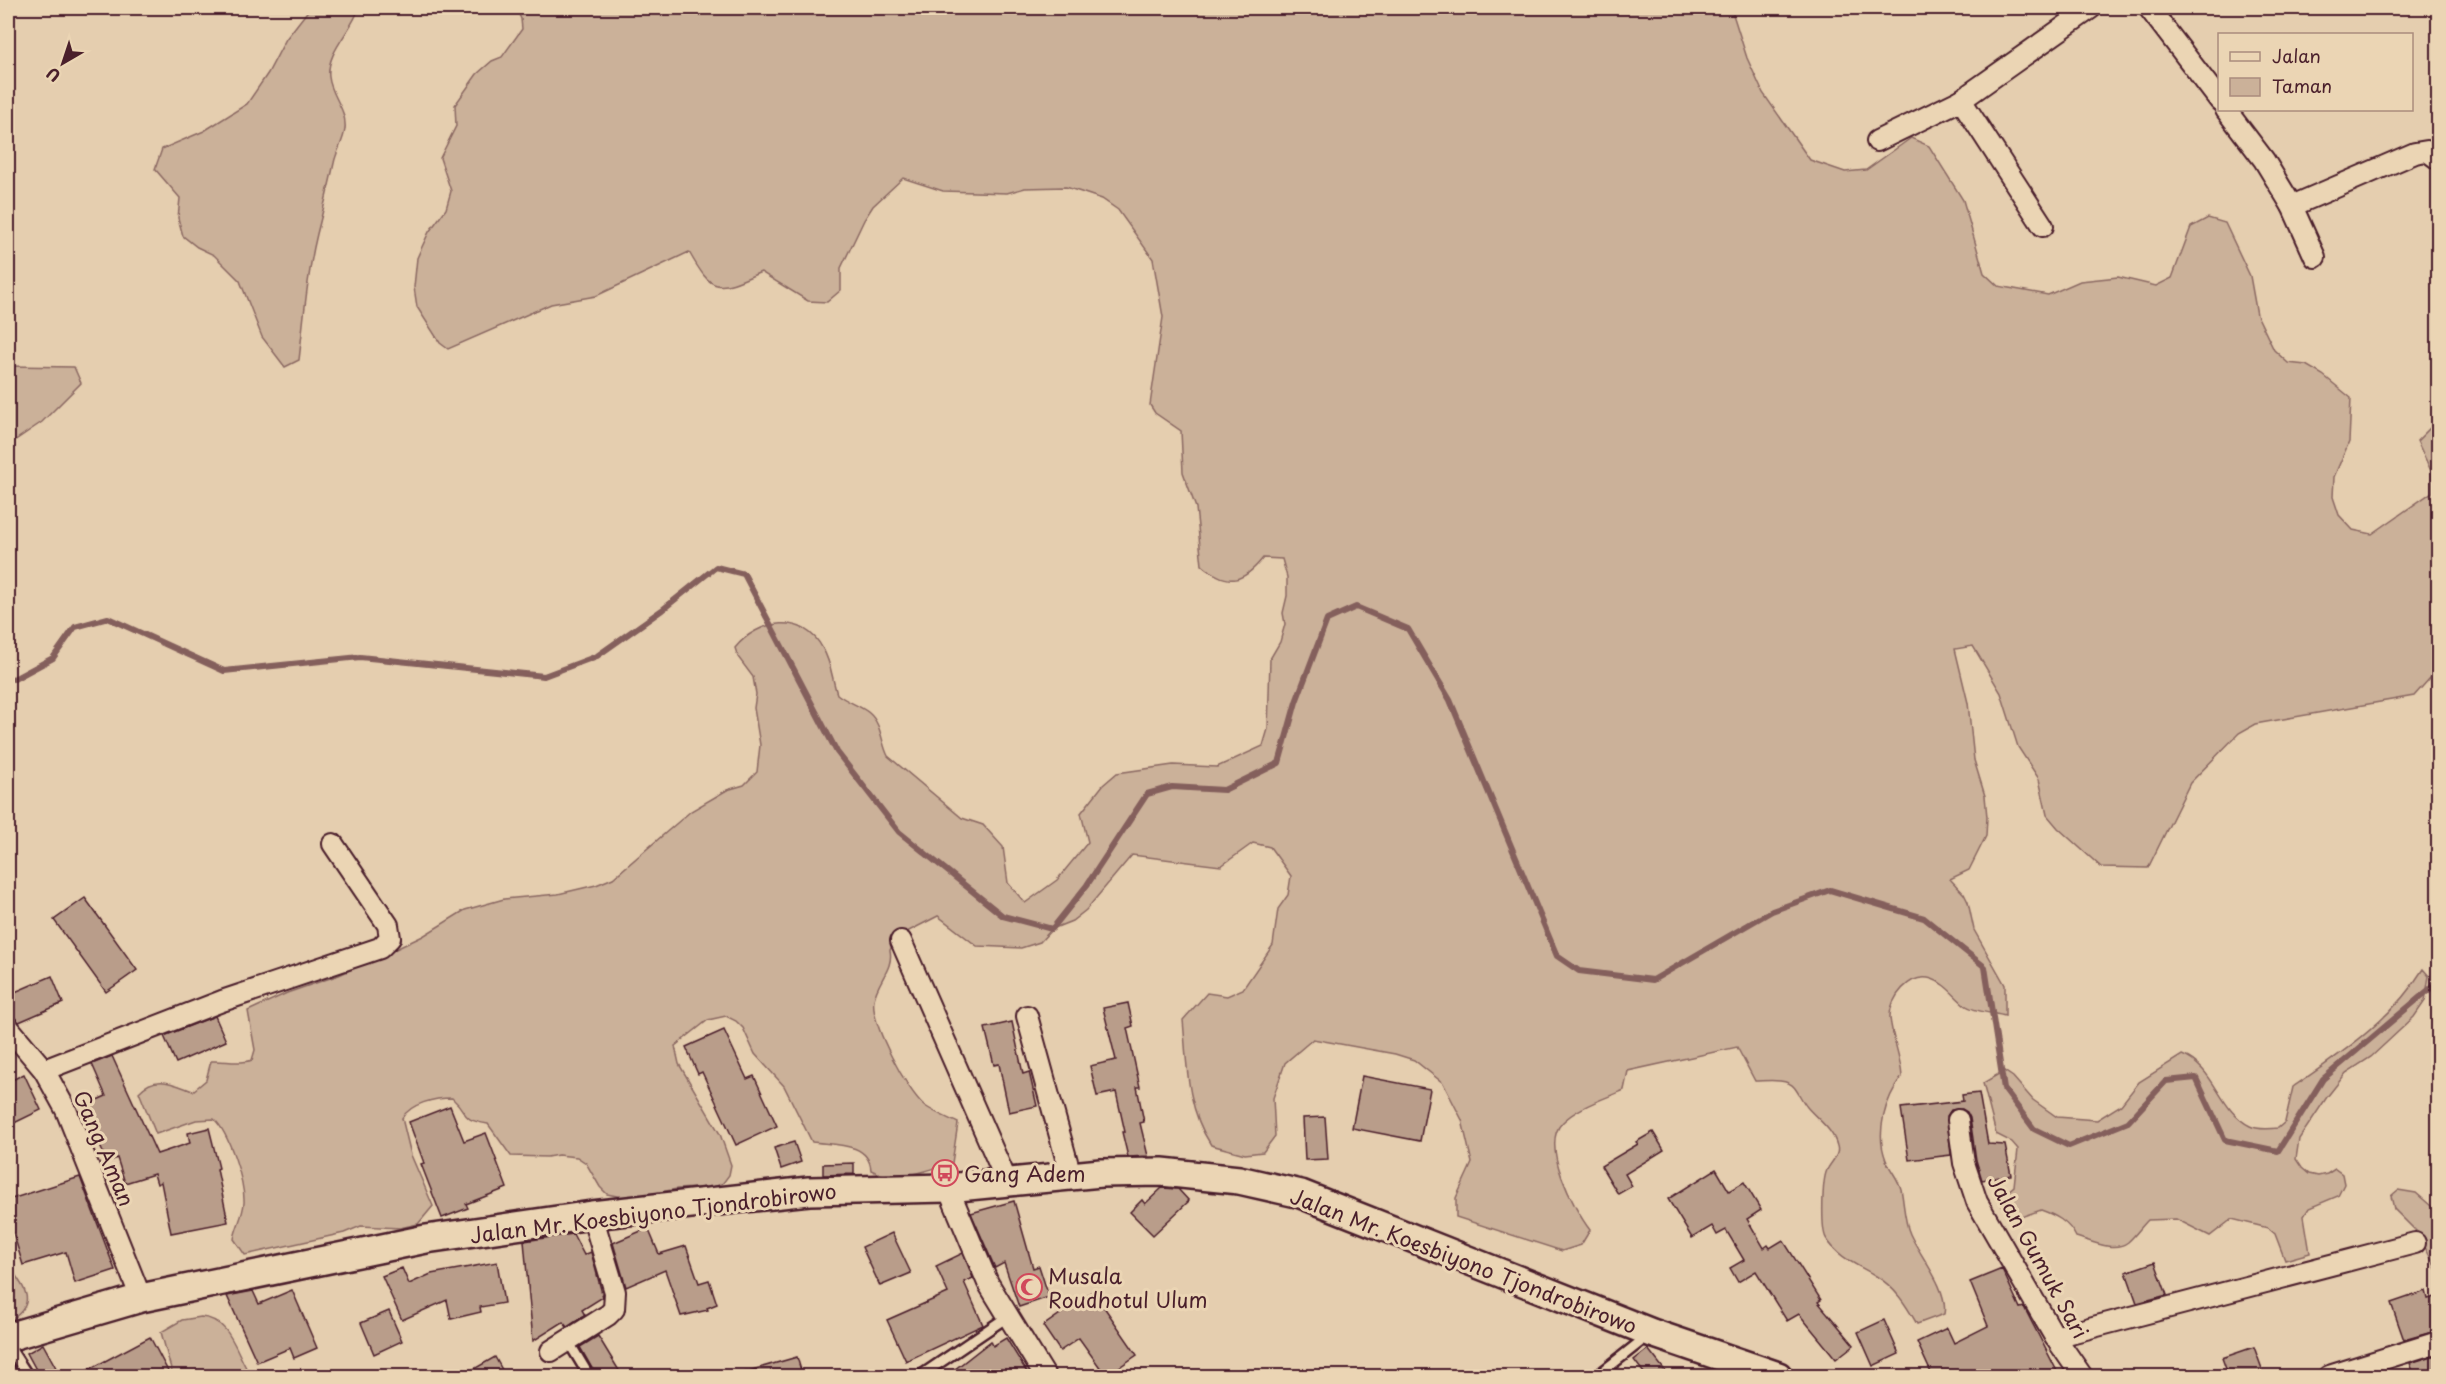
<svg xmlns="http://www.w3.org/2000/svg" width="2446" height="1384" font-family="'Playpen Sans',sans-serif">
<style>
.green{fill:#cbb199;stroke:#8a6862;stroke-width:1.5}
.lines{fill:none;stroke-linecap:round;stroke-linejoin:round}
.stream{stroke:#845f5c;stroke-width:6}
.building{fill:#b99d8a;stroke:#4a1f2b;stroke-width:1.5}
.lane-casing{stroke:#4a1f2b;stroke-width:14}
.street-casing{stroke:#4a1f2b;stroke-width:24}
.secondary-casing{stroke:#4a1f2b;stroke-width:32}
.lane{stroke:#ebd5b4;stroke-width:9}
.street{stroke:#ebd5b4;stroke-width:20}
.secondary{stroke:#ebd5b4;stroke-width:27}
.labels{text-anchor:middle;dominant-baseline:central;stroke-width:6;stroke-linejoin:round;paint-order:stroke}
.street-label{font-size:21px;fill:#4a1f2b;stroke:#ebd5b4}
.poi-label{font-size:21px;fill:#4a1f2b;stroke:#ebd5b4;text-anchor:start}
</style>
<rect width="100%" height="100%" fill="#e5ceaf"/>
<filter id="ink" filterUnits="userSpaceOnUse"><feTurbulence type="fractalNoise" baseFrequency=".0167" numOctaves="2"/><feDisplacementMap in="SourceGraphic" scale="12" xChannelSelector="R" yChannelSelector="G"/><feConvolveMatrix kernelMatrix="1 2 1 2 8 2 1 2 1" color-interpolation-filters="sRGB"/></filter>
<g filter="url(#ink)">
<!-- green -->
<g class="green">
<path d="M310 8H359C352 31 326 52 329 77 331 96 347 109 345 129 344 140 336 152 334 163 329 187 323 210 317 234 307 275 304 318 299 360L285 367 262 337 240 281 214 255 197 247 183 236 178 218 180 198 155 169 162 149 204 131 247 104 268 73 286 39Z"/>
<path d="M516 8H1731L1747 58 1763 93 1810 160 1845 172 1866 170 1911 138 1929 146 1963 200 1984 273 1998 286 2048 295 2080 281 2118 277 2156 286 2172 278 2191 227 2208 218 2225 223 2250 276 2257 315 2274 350 2288 363 2306 365 2323 375 2351 398 2349 442 2334 477 2333 497 2339 515 2353 530 2372 534 2432 492V473L2417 441 2432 426 2438 424V669L2414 696 2255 724 2239 733 2190 783 2148 868 2101 867 2058 828 2047 815 2039 779 2018 747 2001 693 1973 646 1955 649 1968 703 1974 760 1985 796 1987 817 1986 836 1969 870 1950 879 1964 894 1968 902 1974 930 2005 985V1016C1994 1013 1974 1012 1965 1005 1954 996 1945 983 1932 979 1910 972 1889 998 1890 1018 1892 1038 1901 1057 1902 1077 1885 1099 1875 1133 1886 1160 1890 1170 1898 1178 1901 1189 1904 1203 1904 1221 1910 1234 1920 1256 1949 1290 1944 1314L1917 1324C1906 1305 1895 1287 1876 1276 1858 1265 1838 1258 1826 1238 1821 1229 1822 1180 1827 1170 1831 1161 1840 1156 1837 1146 1833 1129 1817 1119 1807 1107 1802 1101 1799 1093 1794 1087 1787 1078 1766 1081 1755 1081L1737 1047 1628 1071 1624 1090C1604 1099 1577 1107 1562 1123 1540 1145 1574 1209 1590 1230L1581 1245 1562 1251 1456 1217V1198L1472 1163 1462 1120 1443 1083 1414 1060 1395 1054 1313 1039 1285 1063 1273 1098 1275 1136 1263 1152 1245 1154 1211 1145C1186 1107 1187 1063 1183 1020L1207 993 1227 996 1243 989 1273 945 1278 909 1288 895 1291 876 1270 847 1253 843 1221 866 1132 855 1086 910 1072 921 1052 929 1040 942 1021 948 977 946 938 916 897 937 890 950C894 969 877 981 874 1000 870 1023 908 1093 925 1106 935 1113 948 1118 958 1123L952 1163C927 1170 896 1184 871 1170 869 1142 834 1145 812 1142L784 1086 755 1054 743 1028 736 1021 726 1016 708 1020 675 1046 679 1064 720 1134 731 1165 729 1175 723 1183 715 1187 677 1189 627 1198 607 1194 600 1187 586 1163 577 1157 558 1155 547 1157 511 1156 488 1124C458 1119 470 1114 452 1098 435 1098 411 1103 402 1118L411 1155 433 1206 418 1224 400 1228 361 1226 344 1233 245 1255 234 1239C236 1227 243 1216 244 1203 245 1182 229 1133 214 1119L196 1120 156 1134 139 1092C156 1074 173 1084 193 1091L206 1080 211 1061C225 1060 239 1065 252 1060L255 1050 248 1011 287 993 339 975 379 957 423 936 465 910 504 899 558 894 596 885 613 878 691 811 727 790 744 785 757 772 760 745 754 708 756 694 753 677 738 657 735 648C758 619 804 612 823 649 831 662 832 679 837 694 847 702 861 706 869 713 882 724 881 743 888 756L962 818 983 825 1003 847 1008 883 1025 903 1057 880 1088 842 1081 813 1103 785 1117 773 1173 765 1217 767 1263 746 1268 729 1270 659 1280 642 1285 624 1283 613 1287 596V577L1282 559 1263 558C1243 583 1228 587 1202 565L1196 508 1183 472 1181 431 1155 413 1150 405 1163 317 1153 259 1118 210 1102 199 1066 187 1025 188 1007 193 943 191 903 178 873 206 864 220 841 268V290L827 302 808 301 761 272C718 291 713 295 689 252L596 296 551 304 448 349 440 343 417 307 414 287 417 258 421 249 429 232 446 209 451 191 440 158 456 126 455 105 477 74 492 61 502 57 522 29 521 19Z"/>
<path d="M8 366 74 367 81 383 42 422 8 445Z"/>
<path d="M2423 969 2429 976 2425 1001 2414 1017 2371 1057 2346 1073 2327 1097 2299 1139 2296 1159 2302 1168 2309 1174 2318 1176 2327 1174 2335 1169 2342 1174 2344 1184 2338 1196 2309 1208 2304 1216 2310 1253 2285 1260 2275 1234 2268 1228 2232 1219 2210 1236 2176 1219 2148 1220C2141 1227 2135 1236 2128 1242 2114 1253 2091 1241 2076 1237 2069 1222 2055 1215 2041 1210L2015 1219C2005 1214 2003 1209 2000 1198L2014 1186 2018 1149 2012 1142 1996 1134 1983 1083 2004 1071 2013 1077 2033 1100 2057 1117 2097 1120 2121 1105 2139 1082 2182 1055C2215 1067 2219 1111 2250 1126 2258 1130 2269 1129 2278 1128L2285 1122 2293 1087C2343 1052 2391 1021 2423 969Z"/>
<path d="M2398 1190 2416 1193 2438 1212V1272L2417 1232 2394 1209 2391 1196Z"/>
<path d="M8 1264C24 1289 40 1302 8 1322Z"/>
<path d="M201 1317C232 1319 236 1355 251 1376H173L161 1332 182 1320Z"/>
</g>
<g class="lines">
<!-- stream -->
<path class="stream" d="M8 678 14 679 53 658 75 627 108 618 224 671 360 657 544 676 597 656 662 610 716 567 744 574 837 752 899 832 1003 916 1052 929 1087 885 1147 794 1172 787 1224 790 1279 763 1296 702 1327 620 1356 607 1408 629 1450 700 1557 956 1579 971 1653 980 1772 911 1830 890 1924 918 1985 967 2004 1089 2034 1129 2069 1146 2128 1122 2166 1081 2196 1078 2225 1140 2278 1151 2323 1079 2438 982"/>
</g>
<!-- building -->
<g class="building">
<path d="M85 898 137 970 106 992 54 920Z"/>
<path d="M52 976 63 1003 19 1022 14 1017 8 1001V995Z"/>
<path d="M1128 1003 1133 1026 1127 1028 1140 1087H1137L1144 1122 1140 1123 1148 1156 1128 1157 1122 1132H1125L1116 1092 1097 1096 1090 1066 1116 1060 1103 1008Z"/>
<path d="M215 1016 226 1041 176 1063 164 1036Z"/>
<path d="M1012 1022 1023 1074 1029 1072 1037 1106 1009 1112 999 1064 994 1065 985 1028Z"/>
<path d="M724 1030 747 1079 754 1076 777 1126 736 1145 702 1072 698 1074 686 1047Z"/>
<path d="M112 1056 157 1154 190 1143 188 1133 209 1128 219 1168 217 1169 228 1222 171 1233 161 1182 157 1184 154 1174 125 1183 117 1158 107 1162 98 1141 101 1139 86 1105 106 1096 92 1064Z"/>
<path d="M24 1074 41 1110 8 1126V1082Z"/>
<path d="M1362 1076 1430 1089 1420 1141 1352 1128Z"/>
<path d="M1979 1093 1988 1144 2005 1145 2011 1175 1982 1180 1976 1160 1970 1118 1967 1112 1962 1109 1951 1110 1947 1116 1951 1155 1909 1160 1901 1108 1963 1101 1962 1095Z"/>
<path d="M450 1106 464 1141 486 1133 507 1188 466 1204 468 1208 442 1218 421 1164 424 1163 409 1122Z"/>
<path d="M1325 1117 1328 1159 1305 1160 1303 1118Z"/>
<path d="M1653 1132 1664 1150 1625 1174 1632 1186 1618 1194 1601 1166 1638 1144 1636 1142Z"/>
<path d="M794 1142 801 1162 781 1169 774 1148Z"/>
<path d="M854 1163V1174L823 1175V1164Z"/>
<path d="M1716 1169 1729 1191 1744 1182 1761 1210 1747 1219 1764 1248 1768 1245 1770 1248 1783 1240 1821 1300 1818 1302 1854 1345 1836 1359 1799 1314 1787 1321 1756 1271 1738 1282 1730 1268 1744 1260 1726 1230 1717 1235 1712 1226 1692 1238 1668 1199Z"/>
<path d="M80 1177 115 1270 75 1283 66 1252 23 1265 8 1216V1200Z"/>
<path d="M1162 1188 1178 1189 1189 1201 1153 1235 1130 1212 1142 1200 1145 1204Z"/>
<path d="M1014 1201 1033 1268 1039 1266 1049 1297 1019 1307 1004 1263 995 1268 971 1213Z"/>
<path d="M648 1228 659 1254 686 1246 699 1283 709 1280 717 1304 707 1308 708 1310 681 1316 665 1270 626 1287 613 1243Z"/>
<path d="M892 1233 911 1273 880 1286 862 1247Z"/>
<path d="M573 1234 584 1255 591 1252 603 1297 582 1310 585 1315 567 1327 563 1322 533 1341 524 1241Z"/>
<path d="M963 1253 973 1278 964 1282 983 1325 906 1361 887 1320 948 1293 936 1266Z"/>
<path d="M497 1262 504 1303 480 1307 481 1312 451 1319 447 1300 402 1320 382 1276 402 1268 409 1284 431 1274Z"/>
<path d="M2155 1262 2167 1295 2137 1303 2126 1272Z"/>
<path d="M2002 1269 2020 1308 2024 1307 2060 1377H1933L1917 1342 1947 1328 1954 1343 1988 1326 1970 1282Z"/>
<path d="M292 1290 317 1348 294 1358 290 1348 257 1362 227 1296 253 1291 259 1304Z"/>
<path d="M1093 1291 1137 1355 1106 1376 1079 1338 1060 1351 1043 1326Z"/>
<path d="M2426 1291 2428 1299 2439 1296V1330L2404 1340 2391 1303Z"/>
<path d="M389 1311 402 1341 374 1354 361 1323Z"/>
<path d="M1884 1320 1899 1354 1873 1366 1858 1332Z"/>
<path d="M598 1336 623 1377H597L580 1347Z"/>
<path d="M150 1337 171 1377H75Z"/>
<path d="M1006 1338 1030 1377H945L991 1341 993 1346Z"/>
<path d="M43 1344 61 1377H40L27 1353Z"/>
<path d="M2254 1347 2265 1377H2229L2222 1358Z"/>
<path d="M1648 1349 1670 1377H1647L1634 1360Z"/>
<path d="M2439 1354V1377H2415L2410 1363Z"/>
<path d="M495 1357 506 1377H460Z"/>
<path d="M797 1357 803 1377H746L745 1372Z"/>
</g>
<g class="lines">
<defs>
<g id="lane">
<path d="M8 1340 13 1353 28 1376"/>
<path d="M568 1341 589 1376"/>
<path d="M920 1376 1007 1317"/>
<path d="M1597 1376 1649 1335"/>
</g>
<g id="street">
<path d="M2149 8 2220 101"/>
<path d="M1961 100 2043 226"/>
<path d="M2226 110 2264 160 2292 206 2415 153 2427 151 2438 159"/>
<path d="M1877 141 1961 100 2091 8"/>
<path d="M2292 206 2315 257"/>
<path d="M901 941 1007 1182"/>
<path d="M1027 1016 1071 1176"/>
<path d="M8 1027 44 1070 66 1110 141 1298"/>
<path d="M44 1070 222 1001 380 948 390 938 388 925 333 844"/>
<path d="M1958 1120 1964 1163 1977 1202 2055 1337 2082 1376"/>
<path d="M948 1188 988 1283 1045 1376"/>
<path d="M2055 1337 2415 1243"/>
<path d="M551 1351 608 1315 614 1309 615 1292 592 1215"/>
<path d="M2329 1376 2438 1342"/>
</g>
<path id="secondary" d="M8 1337 141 1298 426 1239 592 1215 809 1191 948 1188 1101 1173 1162 1172 1239 1180 1301 1194 1652 1333 1778 1376"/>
</defs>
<!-- lane casing -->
<use href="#lane" class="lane-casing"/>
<!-- street casing -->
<use href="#street" class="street-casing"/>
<!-- secondary casing -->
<use href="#secondary" class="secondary-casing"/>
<!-- lane -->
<use href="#lane" class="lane"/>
<!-- street -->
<use href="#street" class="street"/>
<!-- secondary -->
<use href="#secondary" class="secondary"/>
</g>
</g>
<!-- icons -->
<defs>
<symbol id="bus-ring" viewBox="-11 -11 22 22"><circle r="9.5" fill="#ebd5b4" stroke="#d1495b" stroke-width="1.5"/><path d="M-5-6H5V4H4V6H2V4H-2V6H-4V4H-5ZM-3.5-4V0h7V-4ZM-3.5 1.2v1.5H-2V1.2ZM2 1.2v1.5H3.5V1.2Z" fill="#d1495b"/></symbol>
<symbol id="mosque-ring" viewBox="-11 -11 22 22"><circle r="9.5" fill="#ebd5b4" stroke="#d1495b" stroke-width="1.5"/><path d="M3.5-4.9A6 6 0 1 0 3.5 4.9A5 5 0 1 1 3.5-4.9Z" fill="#d1495b"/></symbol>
</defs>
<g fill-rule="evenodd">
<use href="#bus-ring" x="930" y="1158" width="30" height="30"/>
<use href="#mosque-ring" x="1014" y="1272" width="30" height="30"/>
</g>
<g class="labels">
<!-- street labels -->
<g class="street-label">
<text transform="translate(105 1148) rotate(67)">Gang Aman</text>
<text transform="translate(653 1212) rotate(-7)">Jalan Mr. Koesbiyono Tjondrobirowo</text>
<text transform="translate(2039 1256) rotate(61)">Jalan Gumuk Sari</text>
<text transform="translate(1464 1260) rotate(21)">Jalan Mr. Koesbiyono Tjondrobirowo</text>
</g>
<!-- poi labels -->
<g class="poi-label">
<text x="964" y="1173">Gang Adem</text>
<text x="1048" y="1275">Musala<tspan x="1048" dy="24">Roudhotul Ulum</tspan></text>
</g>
</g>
<!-- margin -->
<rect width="2446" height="1384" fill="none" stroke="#ebd5b4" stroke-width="30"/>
<rect x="15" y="15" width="2416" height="1354" fill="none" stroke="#4a1f2b" stroke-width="2" filter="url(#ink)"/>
<!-- legend -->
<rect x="2218" y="33" width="195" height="78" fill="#ebd5b4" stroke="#ab8c7d" stroke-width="1.5"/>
<rect x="2230" y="52" width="30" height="9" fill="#ebd5b4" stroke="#ab8c7d" stroke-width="1.5"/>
<text x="2272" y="63" font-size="18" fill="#4a1f2b">Jalan</text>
<rect x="2230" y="78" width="30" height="18" fill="#cbb199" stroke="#ab8c7d" stroke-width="1.5"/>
<text x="2272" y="93" font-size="18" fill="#4a1f2b">Taman</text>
<!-- north arrow -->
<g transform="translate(63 63) rotate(219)" stroke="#ebd5b4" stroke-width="4.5" paint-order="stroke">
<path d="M0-4.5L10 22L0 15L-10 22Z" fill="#4a1f2b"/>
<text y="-9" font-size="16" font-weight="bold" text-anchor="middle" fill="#4a1f2b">U</text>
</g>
</svg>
